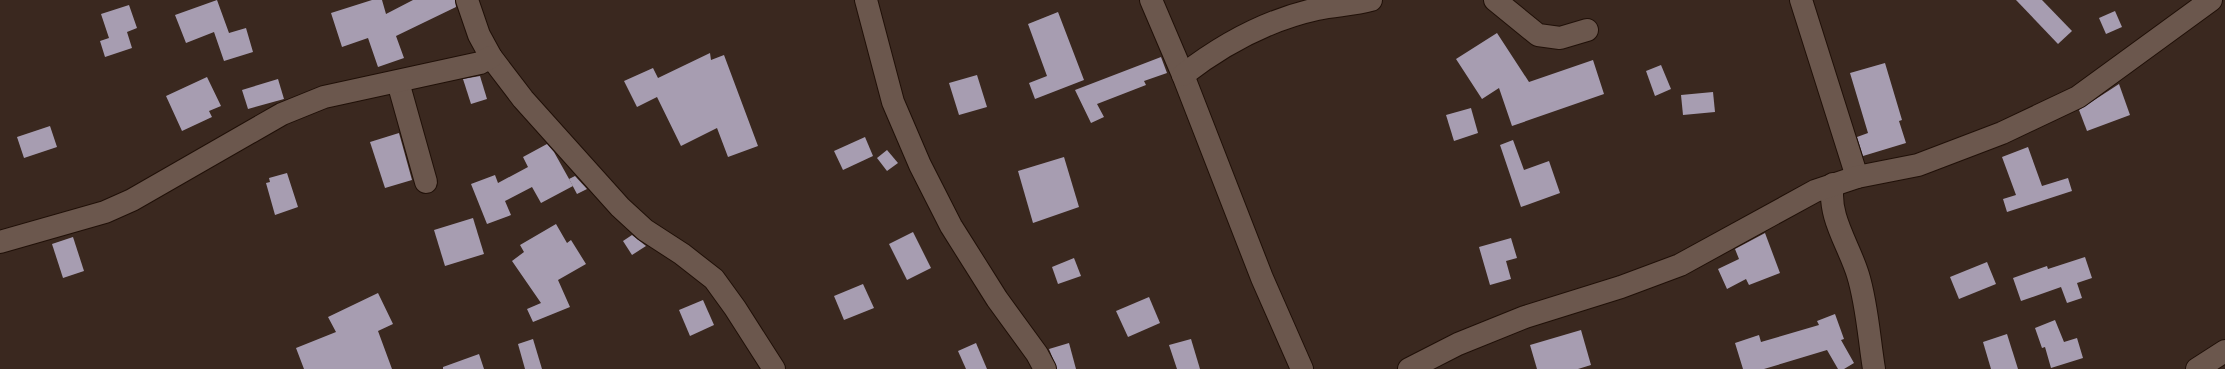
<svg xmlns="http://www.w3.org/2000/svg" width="2225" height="369" font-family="'IBM Plex Sans',sans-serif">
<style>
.building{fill:#a79db1}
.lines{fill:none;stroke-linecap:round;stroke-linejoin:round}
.minor-casing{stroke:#201008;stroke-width:24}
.minor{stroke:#6b574d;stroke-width:22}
</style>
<rect width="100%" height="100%" fill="#3a281f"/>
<!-- building -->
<g class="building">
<path d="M217 0 229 33 246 28 253 52 224 61 214 32 186 43 175 15Z"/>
<path d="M372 0H382L386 14 413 0H455L456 7 396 36 404 58 378 67 368 38 342 47 331 13Z"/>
<path d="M2016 0H2042L2072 31 2058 44Z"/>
<path d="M129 5 137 28 127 32 132 48 105 57 100 41 109 38 101 14Z"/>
<path d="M2115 11 2122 27 2106 34 2099 18Z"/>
<path d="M1058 12 1084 80 1035 99 1029 83 1047 76 1028 24Z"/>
<path d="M1497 33 1529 82 1593 60 1604 94 1512 126 1499 88 1482 99 1456 59Z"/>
<path d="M710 53 711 60 724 55 758 146 728 157 717 128 681 146 657 97 637 107 624 81 653 68 658 78Z"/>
<path d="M1161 57 1167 73 1144 81 1146 85 1097 104 1104 117 1091 123 1075 90Z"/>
<path d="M1885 63 1902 120 1899 121 1906 143 1863 156 1857 137 1868 133 1850 73Z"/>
<path d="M1661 65 1671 89 1655 96 1646 71Z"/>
<path d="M977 75 987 107 959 115 949 83Z"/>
<path d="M480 76 487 99 471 104 463 79Z"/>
<path d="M207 77 221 106 209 111 212 117 182 131 166 96Z"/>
<path d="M278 79 284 99 248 109 242 90Z"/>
<path d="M2119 84 2130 115 2087 131 2079 110Z"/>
<path d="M1713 92 1715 112 1683 115 1681 95Z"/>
<path d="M1471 108 1478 133 1454 141 1446 115Z"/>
<path d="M50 126 57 147 24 158 17 137Z"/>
<path d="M399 133 412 180 385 188 370 142Z"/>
<path d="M865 137 873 156 843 170 834 151Z"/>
<path d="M1513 140 1524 170 1549 161 1560 193 1521 207 1500 145Z"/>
<path d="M547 144 554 152 573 186 541 203 532 187 505 201 511 215 487 224 471 184 495 175 498 183 528 167 523 157Z"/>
<path d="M2028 147 2042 186 2068 178 2072 191 2007 212 2003 199 2016 195 2002 157Z"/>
<path d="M887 150 898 163 887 171 877 158Z"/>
<path d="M1064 157 1079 207 1033 223 1018 171Z"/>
<path d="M287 173 298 207 275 215 266 183 270 182 269 178Z"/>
<path d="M575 176 587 189 577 194 569 179Z"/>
<path d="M473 218 484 254 445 266 434 230Z"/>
<path d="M556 224 567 243 571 240 586 264 558 280 570 307 533 322 527 309 541 303 512 261 524 252 520 245Z"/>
<path d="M913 232 931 268 907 280 889 244Z"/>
<path d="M1765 233 1780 273 1749 285 1746 279 1727 289 1718 269 1739 259 1735 249Z"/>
<path d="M632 235 646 246 632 255 623 241Z"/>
<path d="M73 237 84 271 63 278 52 244Z"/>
<path d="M1511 238 1517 258 1506 261 1511 279 1490 285 1479 247Z"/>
<path d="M2085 257 2092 278 2077 283 2082 298 2067 303 2061 287 2021 301 2013 278 2047 266 2048 269Z"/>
<path d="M1074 258 1081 276 1058 284 1052 267Z"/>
<path d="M1987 262 1996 284 1959 299 1950 277Z"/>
<path d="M863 284 874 308 844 320 834 296Z"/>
<path d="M378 293 393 324 378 331 392 369H304L296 348 336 332 328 317Z"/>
<path d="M1149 297 1160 323 1128 337 1116 311Z"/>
<path d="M703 300 714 325 690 336 679 310Z"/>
<path d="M1835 314 1844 339 1841 340 1854 363 1844 369H1838L1827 350 1764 369H1743L1735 343 1759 335 1761 342 1819 325 1817 321Z"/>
<path d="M2055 320 2064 342 2077 338 2083 358 2051 368 2045 347 2042 348 2035 328Z"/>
<path d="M1581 330 1591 365 1578 369H1537L1530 345Z"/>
<path d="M2007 334 2018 369H1991L1983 342Z"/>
<path d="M533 339 542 369H525L518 344Z"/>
<path d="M1191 339 1200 369H1177L1169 345Z"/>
<path d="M976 343 987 369H966L958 351Z"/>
<path d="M1069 343 1076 369H1057L1049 349Z"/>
<path d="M479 354 484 369H443V367Z"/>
</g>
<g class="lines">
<defs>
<g id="minor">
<path d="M467 0 479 35 491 57 523 99 620 207 645 230 682 254 714 279 735 308 774 369"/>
<path d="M866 0 893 102 920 165 951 226 997 299 1037 354 1045 369"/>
<path d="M1151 0 1183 75 1262 278 1302 369"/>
<path d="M1495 0 1538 35 1560 38 1587 30"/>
<path d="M1801 0 1857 177"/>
<path d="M1183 75C1223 44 1267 20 1317 9 1335 5 1353 5 1371 0"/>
<path d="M398 82 426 182"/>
<path d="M1833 184C1827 216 1849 245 1858 275 1867 304 1869 338 1874 369"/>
<path d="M0 242 105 212 132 200 282 114 324 97 457 68 480 63 491 57"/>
<path d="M1409 369 1458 344 1525 317 1621 287 1680 265 1815 191 1857 177 1918 165 2002 133 2078 97 2211 0"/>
<path d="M2197 369 2225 351"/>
</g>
</defs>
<!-- minor casing -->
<use href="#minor" class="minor-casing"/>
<!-- minor -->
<use href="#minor" class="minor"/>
</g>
</svg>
